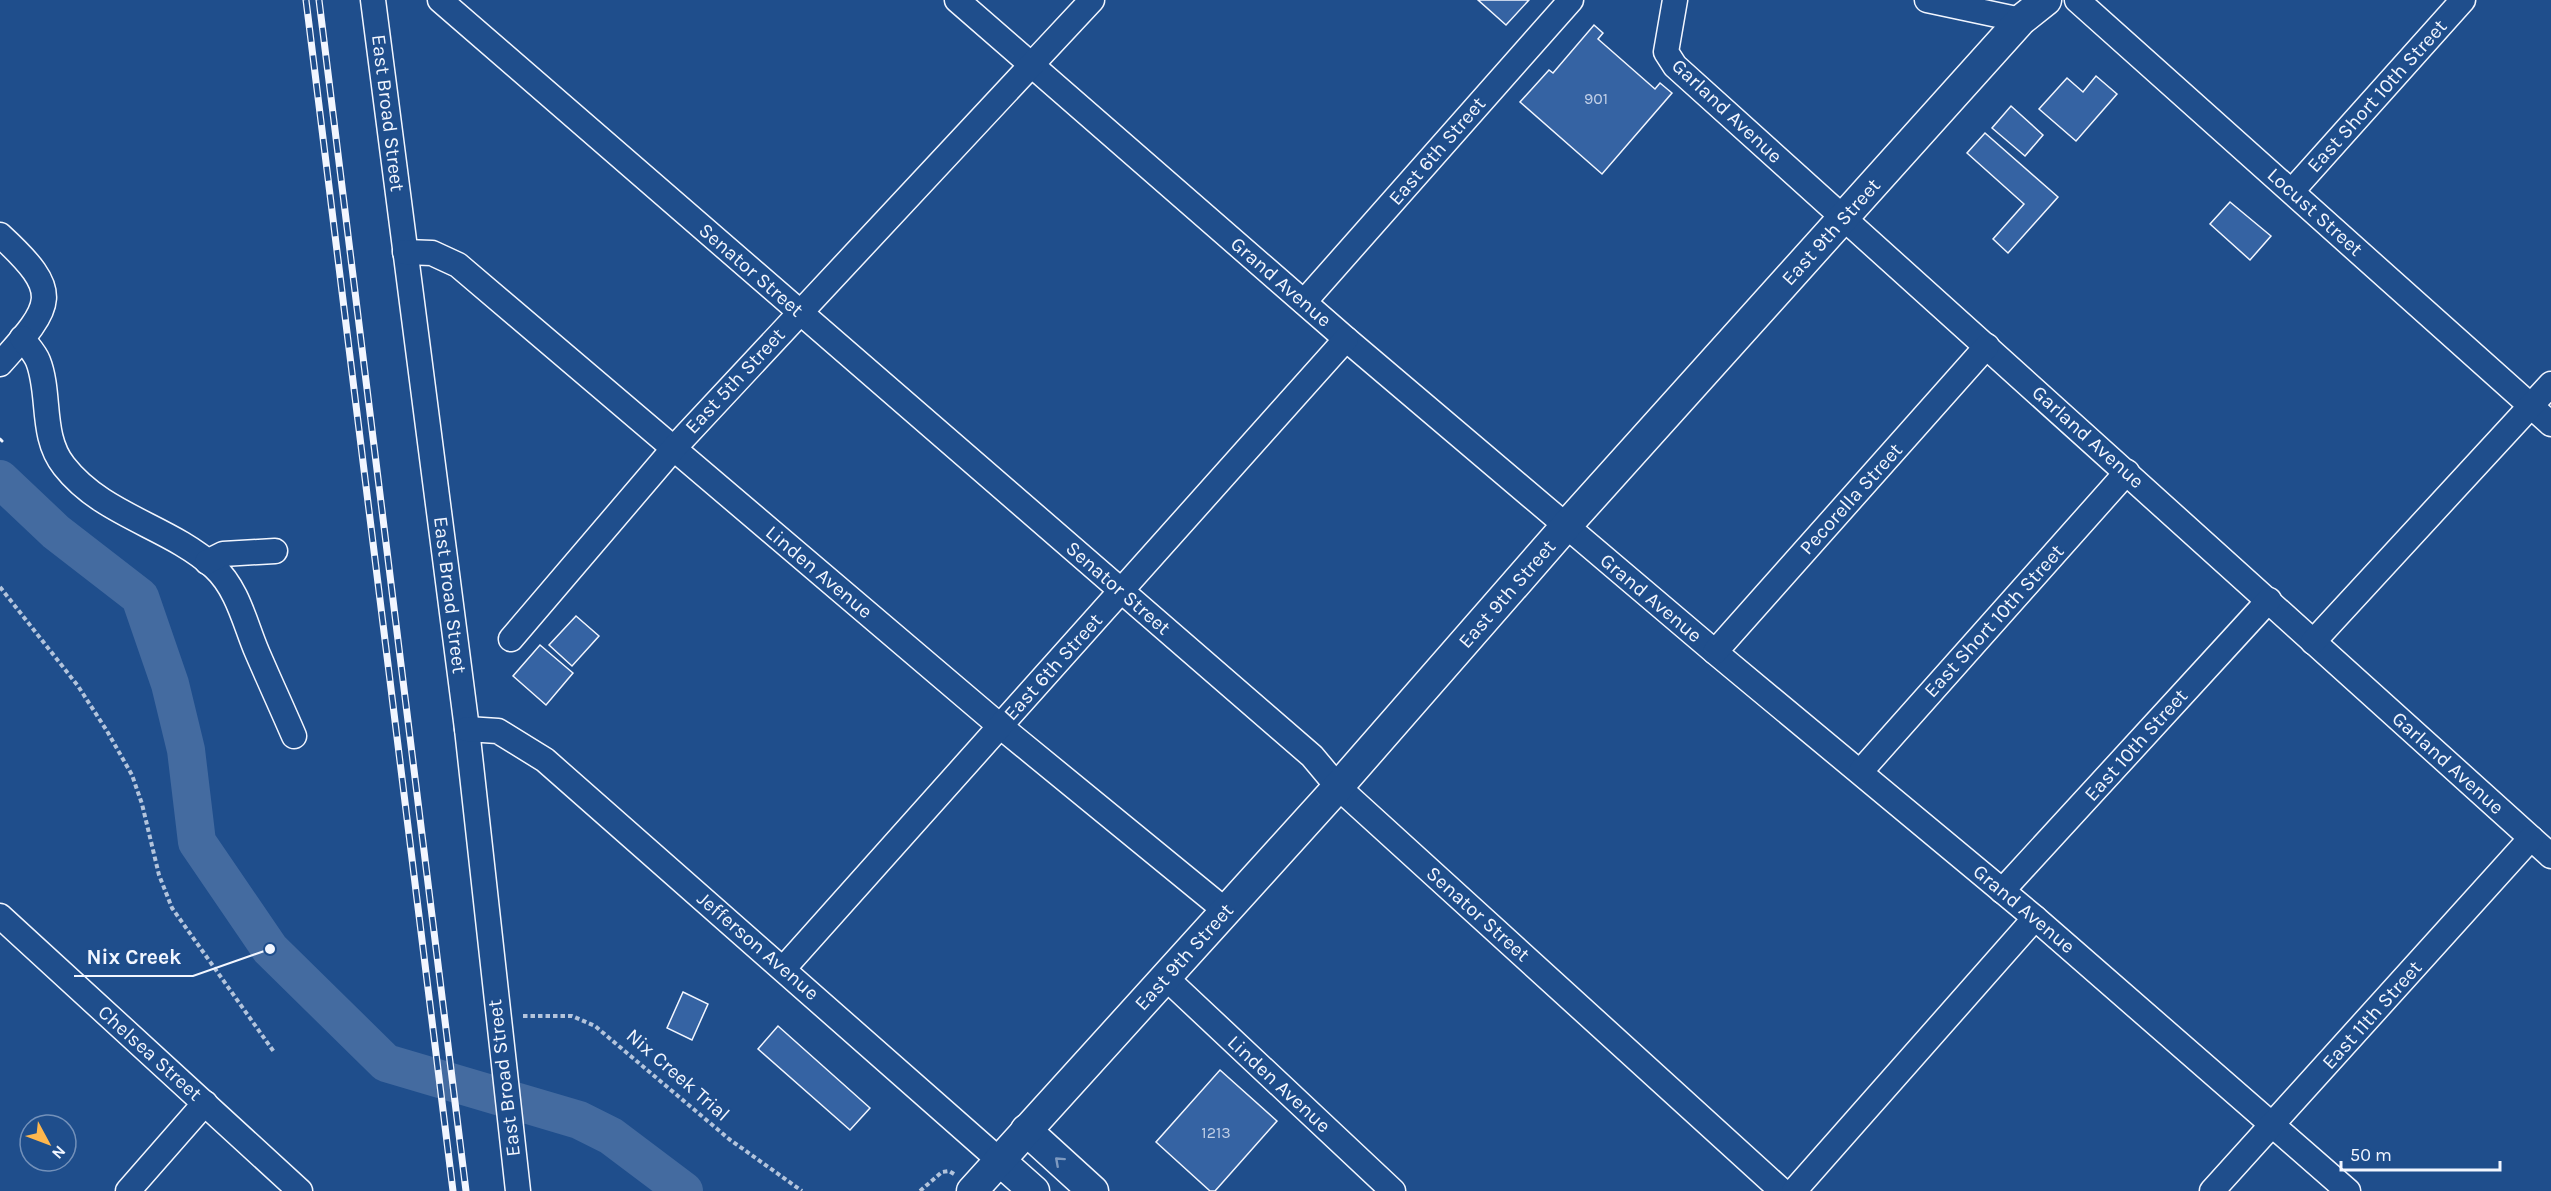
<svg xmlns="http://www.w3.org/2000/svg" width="2551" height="1191" font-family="Karla,sans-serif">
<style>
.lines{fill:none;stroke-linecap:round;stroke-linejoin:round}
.river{stroke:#446ba0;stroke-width:38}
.building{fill:#3563a3;stroke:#f2f6ff;stroke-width:1.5}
.minor-casing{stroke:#f2f6ff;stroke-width:27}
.major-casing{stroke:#f2f6ff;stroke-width:33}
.path{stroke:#b3c4dc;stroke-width:4;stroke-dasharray:4.5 3;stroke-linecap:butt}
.minor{stroke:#1f4e8c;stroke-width:24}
.major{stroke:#1f4e8c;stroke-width:30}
.rail-casing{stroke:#f2f6ff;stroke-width:7}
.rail{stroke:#1f4e8c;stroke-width:4.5;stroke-dasharray:14;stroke-linecap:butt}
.wall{stroke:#f2f6ff;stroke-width:3}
.oneway{stroke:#7e9ac0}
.labels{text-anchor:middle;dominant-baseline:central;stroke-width:4.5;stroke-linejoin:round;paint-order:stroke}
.number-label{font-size:16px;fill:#c3d1e8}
.street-label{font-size:20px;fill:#f2f6ff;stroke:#1f4e8c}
.leader{fill:none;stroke:#f2f6ff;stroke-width:2}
.callout-dot{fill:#f2f6ff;stroke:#1f4e8c;stroke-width:2}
.callout-label{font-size:21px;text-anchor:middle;font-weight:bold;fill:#f2f6ff;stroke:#1f4e8c;stroke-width:4.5;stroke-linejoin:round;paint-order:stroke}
</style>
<rect width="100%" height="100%" fill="#1f4e8c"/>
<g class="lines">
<!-- river -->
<path class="river" d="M0 479 56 532 140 597 170 684 186 750 197 842 270 949 386 1063 579 1120 611 1136 684 1191"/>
</g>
<!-- building -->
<g class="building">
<path d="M1478 0H1529L1506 25Z"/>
<path d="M1594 25 1603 33 1598 39 1655 89 1660 83 1672 93 1602 174 1520 102 1549 70 1553 73Z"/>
<path d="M2096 76 2117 94 2076 141 2039 109 2067 78 2083 92Z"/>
<path d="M2011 106 2043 135 2025 156 1992 128Z"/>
<path d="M1985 133 2058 197 2008 253 1993 239 2024 204 1967 153Z"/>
<path d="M2230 202 2271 236 2250 260 2210 224Z"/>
<path d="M576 616 599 636 572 666 549 645Z"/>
<path d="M540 645 573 673 546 705 513 676Z"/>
<path d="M683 992 708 1004 692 1040 667 1028Z"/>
<path d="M778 1026 870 1108 850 1130 758 1049Z"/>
<path d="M1220 1070 1277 1121 1215 1191H1210L1156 1142Z"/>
</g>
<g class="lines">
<defs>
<g id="minor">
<path d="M373 0 467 729 518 1191"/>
<path d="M440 0 1312 756 1338 787 1782 1191"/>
<path d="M957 0 1346 339 1715 652 2035 918 2348 1191"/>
<path d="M1675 0 1666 52 1675 66 2551 856"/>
<path d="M1927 0 2021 20"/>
<path d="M2077 0 2551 424"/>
<path d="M2292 191 2463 0"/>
<path d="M0 235C63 293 54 304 0 364"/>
<path d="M405 252 432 253 458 265 1000 726 1226 911"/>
<path d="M1304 302 1571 0"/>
<path d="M22 338C27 345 35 353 38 361 51 394 40 436 64 466 103 516 169 526 214 567 238 589 245 624 257 652 269 680 282 708 294 736"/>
<path d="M207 562 223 554 275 551"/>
<path d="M511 639 674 448 1092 0"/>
<path d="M2313 642 2551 384"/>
<path d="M1715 652 1987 346"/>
<path d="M467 729 498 731 545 760 999 1160"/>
<path d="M1861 771 2127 472"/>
<path d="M2002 891 2269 600"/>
<path d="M0 916 300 1191"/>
<path d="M784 968 1346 339"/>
<path d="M1165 977 1393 1191"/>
<path d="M128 1191 205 1103"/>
<path d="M1794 1191 2035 918"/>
<path d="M2212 1191 2531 838"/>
</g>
<g id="major">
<path d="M1026 1130 1093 1191"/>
<path d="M999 1160 1034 1191"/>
<path d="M972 1191 1338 787 1566 526 2021 20 2046 0"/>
</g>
</defs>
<!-- minor casing -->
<use href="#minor" class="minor-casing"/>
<!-- major casing -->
<use href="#major" class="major-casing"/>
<!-- path -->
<g class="path">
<path d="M0 587 78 686 107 731 132 775 142 804 159 875 172 908 274 1052"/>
<path d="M523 1016H572L595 1026 729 1139 802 1191"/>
<path d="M920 1191 942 1172 949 1171 954 1174"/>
</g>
<!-- minor -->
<use href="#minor" class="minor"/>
<!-- major -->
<use href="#major" class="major"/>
<defs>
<g id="rail">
<path d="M306 0 453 1191"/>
<path d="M319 0 466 1191"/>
</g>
</defs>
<!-- rail casing -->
<use href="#rail" class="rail-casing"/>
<!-- rail -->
<use href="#rail" class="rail"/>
<!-- wall -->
<path class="wall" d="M0 439 2 441"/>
</g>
<!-- one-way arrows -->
<defs><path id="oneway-chevron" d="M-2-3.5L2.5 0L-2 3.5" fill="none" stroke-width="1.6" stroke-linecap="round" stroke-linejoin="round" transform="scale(1.5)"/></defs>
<use class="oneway" href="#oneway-chevron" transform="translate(1059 1161) rotate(-138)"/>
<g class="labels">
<!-- number labels -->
<g class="number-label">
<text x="1596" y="98">901</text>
<text x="1216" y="1132">1213</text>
</g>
<!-- street labels -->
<g class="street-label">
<text transform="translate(2377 96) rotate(-48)">East Short 10th Street</text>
<text transform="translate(1727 111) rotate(43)">Garland Avenue</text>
<text transform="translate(388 113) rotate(83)">East Broad Street</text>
<text transform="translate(1437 151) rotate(-49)">East 6th Street</text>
<text transform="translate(2315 212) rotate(42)">Locust Street</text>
<text transform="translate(1831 232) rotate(-48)">East 9th Street</text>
<text transform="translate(751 270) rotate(41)">Senator Street</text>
<text transform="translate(1281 282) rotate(41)">Grand Avenue</text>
<text transform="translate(735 381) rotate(-47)">East 5th Street</text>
<text transform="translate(2088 437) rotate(42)">Garland Avenue</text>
<text transform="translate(1851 499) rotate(-48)">Pecorella Street</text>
<text transform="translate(819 572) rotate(40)">Linden Avenue</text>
<text transform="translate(1118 588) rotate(41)">Senator Street</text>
<text transform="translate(1507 594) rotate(-49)">East 9th Street</text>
<text transform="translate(450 595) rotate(83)">East Broad Street</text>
<text transform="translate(1651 598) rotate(40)">Grand Avenue</text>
<text transform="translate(1994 621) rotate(-48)">East Short 10th Street</text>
<text transform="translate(1053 667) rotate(-48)">East 6th Street</text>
<text transform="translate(2136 745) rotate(-48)">East 10th Street</text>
<text transform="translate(2448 763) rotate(42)">Garland Avenue</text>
<text transform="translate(2024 909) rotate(40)">Grand Avenue</text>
<text transform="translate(1478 914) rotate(42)">Senator Street</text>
<text transform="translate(758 946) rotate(41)">Jefferson Avenue</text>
<text transform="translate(1184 957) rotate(-48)">East 9th Street</text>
<text transform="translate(2372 1015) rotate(-48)">East 11th Street</text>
<text transform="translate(150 1053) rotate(42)">Chelsea Street</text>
<text transform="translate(678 1075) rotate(41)">Nix Creek Trial</text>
<text transform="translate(504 1078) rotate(-97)">East Broad Street</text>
<text transform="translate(1279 1084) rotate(43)">Linden Avenue</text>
</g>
</g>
<!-- callouts -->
<path class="leader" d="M270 949L193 976H74"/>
<circle class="callout-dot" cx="270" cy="949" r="6"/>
<g class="callout-label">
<text x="134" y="964">Nix Creek</text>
</g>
<!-- north arrow -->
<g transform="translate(48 1143) rotate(131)"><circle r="28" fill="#1f4e8c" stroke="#7391ba" stroke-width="1.5"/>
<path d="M0-4.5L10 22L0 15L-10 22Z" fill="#ffb74d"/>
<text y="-9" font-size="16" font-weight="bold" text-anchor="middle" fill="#f2f6ff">N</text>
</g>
<!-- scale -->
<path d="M2341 1161v9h159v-9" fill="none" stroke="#f2f6ff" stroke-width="3"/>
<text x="2350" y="1161" font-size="18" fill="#f2f6ff" stroke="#1f4e8c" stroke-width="4.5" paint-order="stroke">50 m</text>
</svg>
